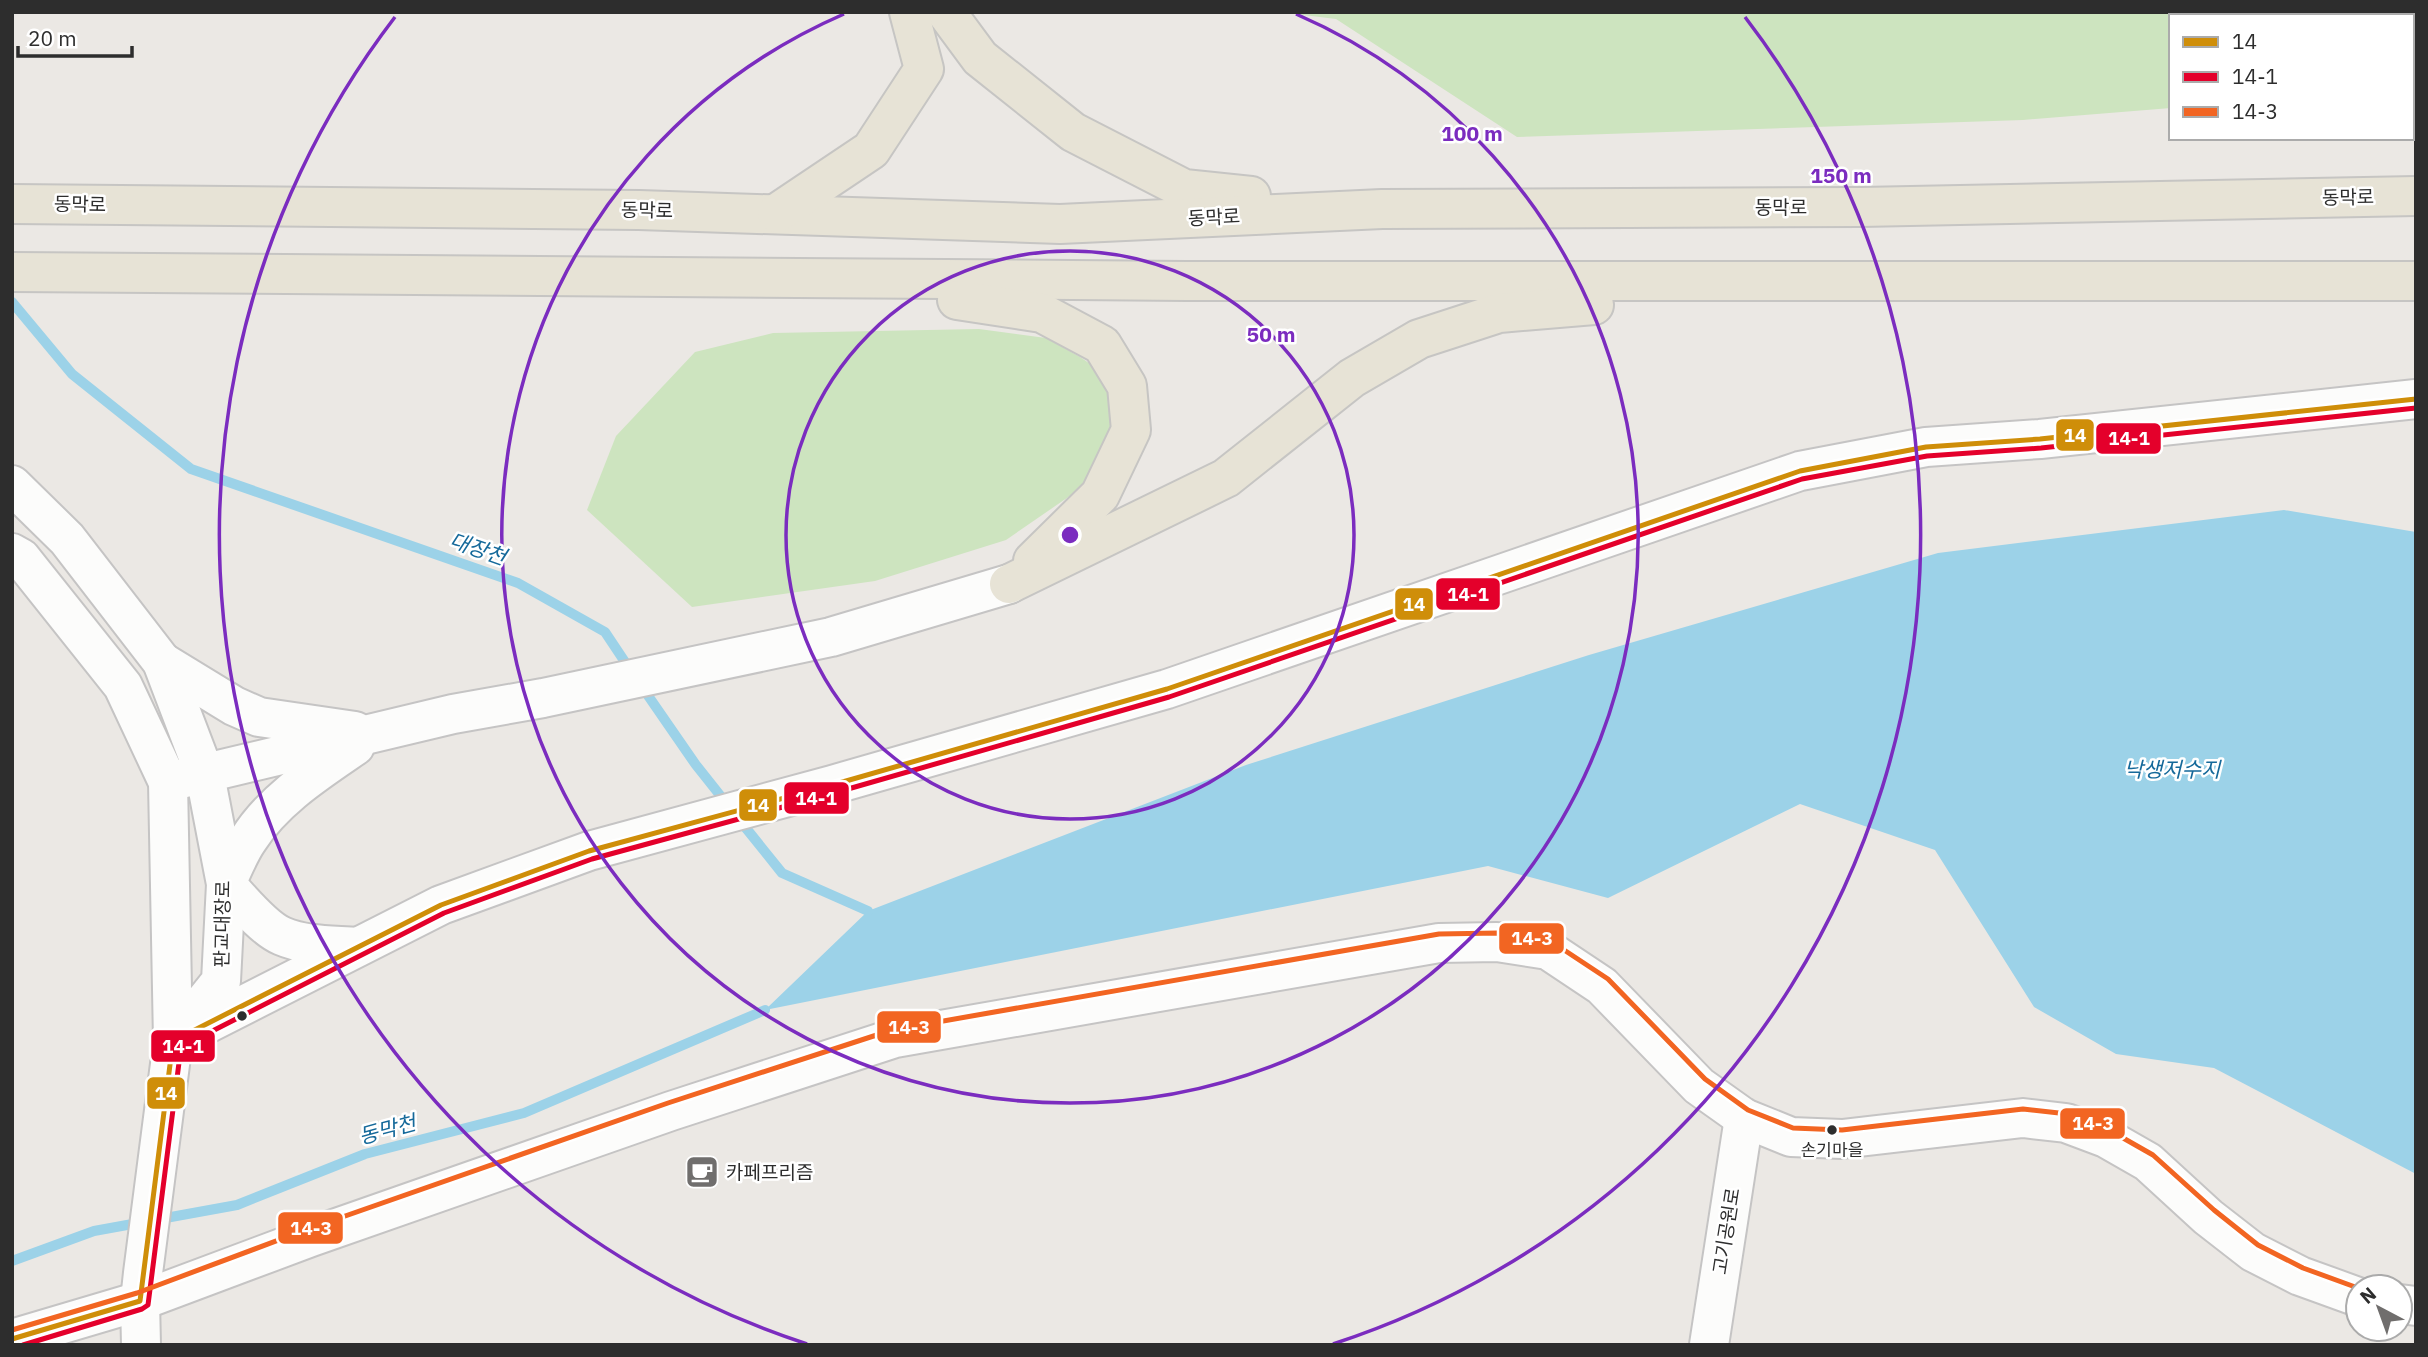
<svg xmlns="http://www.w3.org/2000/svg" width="2428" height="1357" font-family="'IBM Plex Sans','Noto Sans KR',sans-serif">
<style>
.green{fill:#cde4bf}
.water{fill:#9cd2e8}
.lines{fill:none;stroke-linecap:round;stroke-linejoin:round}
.stream{stroke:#9cd2e8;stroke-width:10}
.minor-casing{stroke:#c5c4c4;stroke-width:42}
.major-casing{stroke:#c6c5c3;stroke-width:42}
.minor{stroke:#fcfcfb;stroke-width:38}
.major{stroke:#e7e3d6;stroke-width:38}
.bus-1-casing{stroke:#fff;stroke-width:10}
.bus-2-casing{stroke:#fff;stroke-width:10}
.bus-3-casing{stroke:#fff;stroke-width:10}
.bus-1{stroke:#cf8e09;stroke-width:5}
.bus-2{stroke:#e4002b;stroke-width:5}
.bus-3{stroke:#f26522;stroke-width:5}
.ring{fill:none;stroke:#7b2cbf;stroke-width:3.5}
.bus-dot{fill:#2d2d2d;stroke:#fff;stroke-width:2.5}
.labels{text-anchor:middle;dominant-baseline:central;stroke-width:5;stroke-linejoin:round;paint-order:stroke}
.bus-label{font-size:17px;fill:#2d2d2d;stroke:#fff}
.street-label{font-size:19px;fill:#2d2d2d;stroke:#fff}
.poi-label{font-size:19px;fill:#2d2d2d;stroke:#fff;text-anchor:start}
.water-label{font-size:21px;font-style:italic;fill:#15699a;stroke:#fff}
.centre{fill:#7b2cbf;stroke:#fff;stroke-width:3.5}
.ring-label{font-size:21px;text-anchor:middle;font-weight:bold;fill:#7b2cbf;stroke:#fff;stroke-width:5;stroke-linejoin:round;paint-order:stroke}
.line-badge{stroke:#fff;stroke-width:2.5}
.badge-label{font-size:19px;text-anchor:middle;font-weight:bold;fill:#fff}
</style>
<rect width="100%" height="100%" fill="#ebe8e4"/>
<!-- green -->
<g class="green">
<path d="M1279 12H2416V88H2412V16H2171V108L2023 120 1517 137 1336 19Z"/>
<path d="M979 329 1046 338 1080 357 1105 374 1113 412V441L1077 491 1006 540 875 581 692 607 587 510 616 436 695 352 773 333Z"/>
</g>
<!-- water -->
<path class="water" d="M2284 510 2416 532V1174L2214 1068 2116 1054 2034 1007 1935 850 1800 804 1608 898 1488 866 765 1010 868 911 1246 765 1589 655 1938 553Z"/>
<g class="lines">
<!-- stream -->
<g class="stream">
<path d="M12 302 72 374 191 469 518 583 605 632 631 671"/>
<path d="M640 684 696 765 727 804"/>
<path d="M737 817 782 873 868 911"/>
<path d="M12 1261 94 1231 237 1205 365 1154 524 1113 765 1010"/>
</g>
<defs>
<g id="minor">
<path d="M12 485 67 539 162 662 205 775 226 884 221 981 181 1031"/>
<path d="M12 553 21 558 123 686 168 782 173 1041 143 1273 140 1301 141 1345"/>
<path d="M162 662 234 706 259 717 355 731"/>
<path d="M355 746C317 772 273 800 248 840 239 853 233 869 226 884 240 899 263 928 282 936 305 946 332 945 357 947"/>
<path d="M168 782 453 714 543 698 831 637 1009 584"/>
<path d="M173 1041 441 905 589 851 832 785 1167 689 1800 471 1926 447 2040 439 2416 399"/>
<path d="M2400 1304 2416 1306"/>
<path d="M12 1339 140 1301 311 1237 671 1111 895 1038 1439 943 1497 942 1548 950 1602 986 1699 1086 1744 1118 1791 1137 1842 1139 2023 1118 2066 1123 2106 1138 2148 1162 2208 1217 2253 1252 2300 1276 2358 1297"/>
<path d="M1709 1345 1744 1118"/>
</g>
<g id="major">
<path d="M946 12 980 58 1073 132 1184 189 1251 196"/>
<path d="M12 204 639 210 1060 224 1382 209 1861 207 2416 196"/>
<path d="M777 213 871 150 924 69 909 12"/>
<path d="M12 272C813 281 1615 284 2416 281"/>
<path d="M957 300 1042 313 1102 345 1127 386 1131 430 1100 495 1033 561"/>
<path d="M1009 584 1226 478 1352 378 1419 339 1499 313 1594 305"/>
</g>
</defs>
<!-- minor casing -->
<use href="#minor" class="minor-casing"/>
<!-- major casing -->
<use href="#major" class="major-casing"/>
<!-- minor -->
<use href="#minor" class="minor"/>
<!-- major -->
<use href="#major" class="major"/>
<defs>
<path id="bus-1" d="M12 1339 140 1301 173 1041 441 905 589 851 832 785 1167 689 1800 471 1926 447 2040 439 2416 399"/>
<path id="bus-2" d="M23 1345 142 1309 148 1305 181 1047 444 913 592 859 834 793 1169 697 1802 479 1927 456 2041 448 2416 408"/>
<path id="bus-3" d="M12 1330 137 1293 308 1229 668 1103 892 1030 1439 934 1498 933 1552 942 1608 979 1705 1079 1748 1110 1793 1128 1842 1130 2023 1109 2068 1114 2109 1130 2153 1155 2214 1210 2258 1245 2303 1268 2358 1288"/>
</defs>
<!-- bus-1 casing -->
<use href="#bus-1" class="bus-1-casing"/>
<!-- bus-2 casing -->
<use href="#bus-2" class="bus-2-casing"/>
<!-- bus-3 casing -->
<use href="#bus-3" class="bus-3-casing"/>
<!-- bus-1 -->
<use href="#bus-1" class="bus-1"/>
<!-- bus-2 -->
<use href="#bus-2" class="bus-2"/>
<!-- bus-3 -->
<use href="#bus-3" class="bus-3"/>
</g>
<!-- distance rings -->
<g class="ring">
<circle cx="1070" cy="535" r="284"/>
<path d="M1296 14A568 568 0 1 1 844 14"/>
<path d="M807 1344A851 851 0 0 1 395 17M1745 17A851 851 0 0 1 1333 1344"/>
</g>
<!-- icons -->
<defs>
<symbol id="cafe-square" viewBox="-11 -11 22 22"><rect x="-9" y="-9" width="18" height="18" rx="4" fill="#706e6d" stroke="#fff"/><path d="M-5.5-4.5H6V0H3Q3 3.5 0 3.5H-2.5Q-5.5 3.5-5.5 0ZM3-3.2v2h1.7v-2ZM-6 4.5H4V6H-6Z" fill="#fff"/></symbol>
</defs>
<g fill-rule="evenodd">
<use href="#cafe-square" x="683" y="1153" width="38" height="38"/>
</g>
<!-- markers -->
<g class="bus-dot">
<circle cx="242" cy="1016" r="6"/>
<circle cx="1832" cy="1130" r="6"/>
</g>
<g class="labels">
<!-- bus labels -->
<g class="bus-label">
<text x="1832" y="1150">손기마을</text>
</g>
<!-- street labels -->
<g class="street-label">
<text transform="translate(2348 197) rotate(-1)">동막로</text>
<text transform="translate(80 204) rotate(1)">동막로</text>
<text x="1781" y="207">동막로</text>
<text transform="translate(647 210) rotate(1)">동막로</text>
<text transform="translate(1214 217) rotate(-3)">동막로</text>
<text transform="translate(222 924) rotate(-89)">판교대장로</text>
<text transform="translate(1726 1231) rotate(-81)">고기공원로</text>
</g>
<!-- poi labels -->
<g class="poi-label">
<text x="726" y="1172">카페프리즘</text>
</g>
<!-- water labels -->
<g class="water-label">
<text transform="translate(478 548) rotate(19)">대장천</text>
<text x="2172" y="769">낙생저수지</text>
<text transform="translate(387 1129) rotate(-15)">동막천</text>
</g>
</g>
<circle cx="1070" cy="535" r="10" class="centre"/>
<g class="ring-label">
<text x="1472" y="141">100 m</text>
<text x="1841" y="183">150 m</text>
<text x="1271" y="342">50 m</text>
</g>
<g class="line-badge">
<rect x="2055" y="418" width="40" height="34" rx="7" fill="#cf8e09"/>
<rect x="2095" y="422" width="67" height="33" rx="7" fill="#e4002b"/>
<rect x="1435" y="577" width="66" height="34" rx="7" fill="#e4002b"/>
<rect x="1394" y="587" width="40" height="34" rx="7" fill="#cf8e09"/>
<rect x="783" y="781" width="67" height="34" rx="7" fill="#e4002b"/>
<rect x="738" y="788" width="40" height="34" rx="7" fill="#cf8e09"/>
<rect x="1498" y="922" width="67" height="33" rx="7" fill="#f26522"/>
<rect x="876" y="1010" width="66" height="34" rx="7" fill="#f26522"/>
<rect x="150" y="1029" width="66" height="34" rx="7" fill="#e4002b"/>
<rect x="146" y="1076" width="40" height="34" rx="7" fill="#cf8e09"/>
<rect x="2059" y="1107" width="67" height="33" rx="7" fill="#f26522"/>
<rect x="277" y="1211" width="67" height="34" rx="7" fill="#f26522"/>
</g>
<g class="badge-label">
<text x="2075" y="442">14</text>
<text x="2129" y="445">14-1</text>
<text x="1468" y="601">14-1</text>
<text x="1414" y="611">14</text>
<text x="816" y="805">14-1</text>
<text x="758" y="812">14</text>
<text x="1532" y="945">14-3</text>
<text x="909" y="1034">14-3</text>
<text x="183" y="1053">14-1</text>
<text x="166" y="1100">14</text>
<text x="2093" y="1130">14-3</text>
<text x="311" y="1235">14-3</text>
</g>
<!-- border -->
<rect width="2428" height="1357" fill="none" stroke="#2d2d2d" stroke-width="28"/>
<!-- legend -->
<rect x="2169" y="14" width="245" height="126" fill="#ffffff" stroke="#ababab" stroke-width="2"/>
<rect x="2183" y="37" width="35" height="10" fill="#cf8e09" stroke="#ababab" stroke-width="2"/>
<text x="2232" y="49" font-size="21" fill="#2d2d2d">14</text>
<rect x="2183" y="72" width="35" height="10" fill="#e4002b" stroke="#ababab" stroke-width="2"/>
<text x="2232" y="84" font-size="21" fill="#2d2d2d">14-1</text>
<rect x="2183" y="107" width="35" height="10" fill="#f26522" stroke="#ababab" stroke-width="2"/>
<text x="2232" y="119" font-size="21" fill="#2d2d2d">14-3</text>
<!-- north arrow -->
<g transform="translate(2379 1308) rotate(319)"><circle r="33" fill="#ffffff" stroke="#ababab" stroke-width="2"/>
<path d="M0-5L12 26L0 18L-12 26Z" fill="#706e6d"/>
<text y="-10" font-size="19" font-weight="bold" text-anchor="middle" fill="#2d2d2d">N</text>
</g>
<!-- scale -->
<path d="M18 46v10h114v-10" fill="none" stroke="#2d2d2d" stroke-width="3.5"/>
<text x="28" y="46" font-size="21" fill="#2d2d2d" stroke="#ffffff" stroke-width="5" paint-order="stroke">20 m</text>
</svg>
